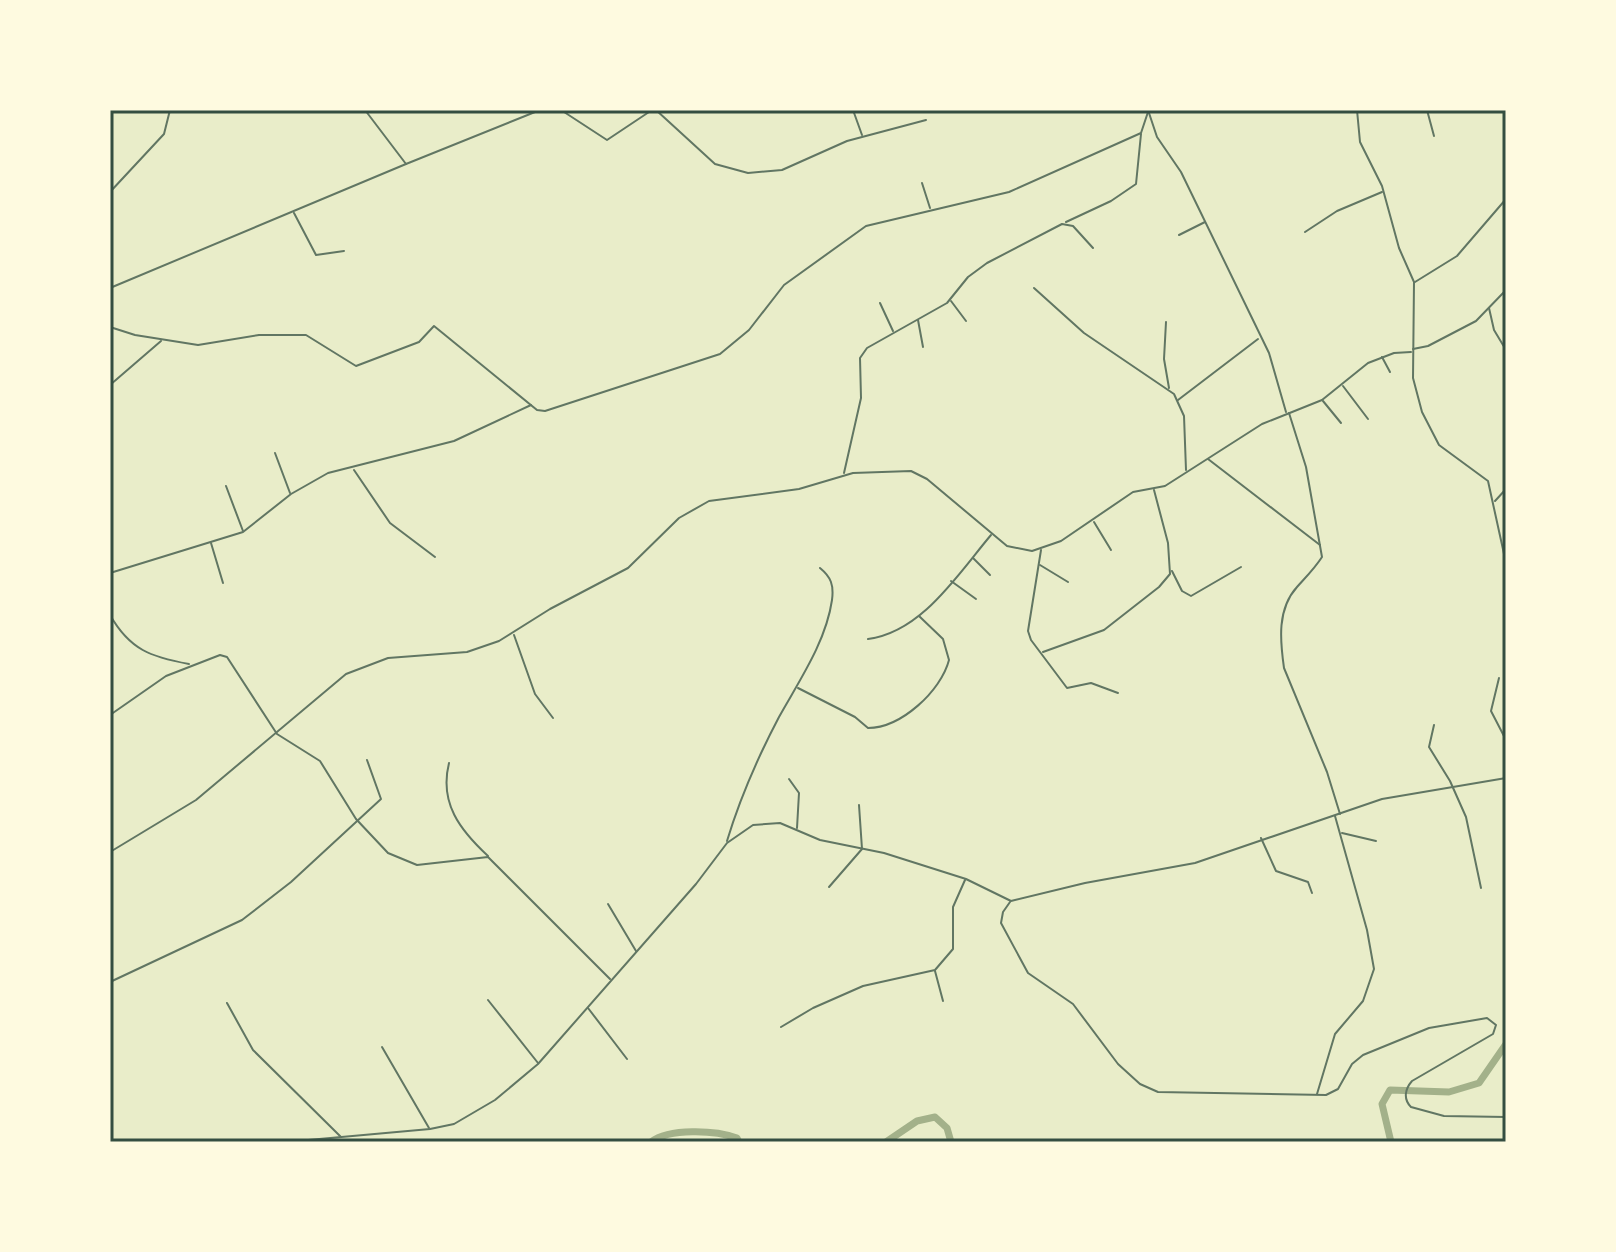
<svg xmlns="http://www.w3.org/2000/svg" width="1616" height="1252" font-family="Figtree,sans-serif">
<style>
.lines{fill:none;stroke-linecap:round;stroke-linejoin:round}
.river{stroke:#a3b18a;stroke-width:7}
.minor{stroke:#617663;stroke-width:2}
.tertiary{stroke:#617663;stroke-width:2}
.neatline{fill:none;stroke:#344e41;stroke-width:3}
</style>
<rect width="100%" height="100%" fill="#e9edc9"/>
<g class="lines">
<!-- river -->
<g class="river">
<path d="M651 1142C669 1128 715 1130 737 1138L739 1142"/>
<path d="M886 1142 917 1121 935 1117 947 1128 951 1142"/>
<path d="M1391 1142 1382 1104 1390 1090 1449 1092 1479 1083 1506 1044"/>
</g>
<!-- minor -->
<g class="minor">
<path d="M365 110 406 164 540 110"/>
<path d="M561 110 607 140 652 110"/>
<path d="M656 110 715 164 748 173 782 170 847 141 926 120"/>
<path d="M853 110 862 135"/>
<path d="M1148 110 1157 137 1181 172 1269 353 1286 412"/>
<path d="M1357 110 1360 142 1382 186 1399 248 1414 282 1413 378 1422 412 1439 445 1488 481 1506 563"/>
<path d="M1427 110 1434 136"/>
<path d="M922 183 930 208"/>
<path d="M110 192 164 134 170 110"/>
<path d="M294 213 316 255 344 251"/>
<path d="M1066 222 1111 201 1136 184 1141 134"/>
<path d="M1305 232 1337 211 1382 192"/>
<path d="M1179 235 1205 222"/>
<path d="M1415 282 1457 256 1506 199"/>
<path d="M110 288 406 164"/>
<path d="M1034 288 1084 333 1174 394 1184 416 1186 470"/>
<path d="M951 301 966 321"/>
<path d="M880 303 893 331"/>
<path d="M1489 308 1494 330 1506 350"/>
<path d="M918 320 923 347"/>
<path d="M1166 322 1164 359 1169 388"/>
<path d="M110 327 135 335 198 345 259 335H306L356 366 419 342 434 326 537 410 545 411 720 354 749 330 784 285 866 226 1009 192 1141 133 1148 112"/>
<path d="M1413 349 1428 346 1476 321 1506 290"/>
<path d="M1382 357 1390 372"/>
<path d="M110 385 161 341"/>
<path d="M1343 386 1368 419"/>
<path d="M1178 400 1258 339"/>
<path d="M1323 401 1341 423"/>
<path d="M1289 413 1306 467 1322 557C1315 568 1306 577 1297 587 1277 609 1280 640 1284 668L1327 772 1340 814"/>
<path d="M275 453 290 493"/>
<path d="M1208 459 1320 545"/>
<path d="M354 470 390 523 435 557"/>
<path d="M844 473 861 398 860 358 867 348 947 303 968 277 987 263 1062 224 1073 226 1093 248"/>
<path d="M226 486 243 531"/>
<path d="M1495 501 1506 489"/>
<path d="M1094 522 1111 550"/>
<path d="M211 543 223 583"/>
<path d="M1041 550 1028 631 1031 640 1067 688 1091 683 1118 693"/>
<path d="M973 558 990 575"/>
<path d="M1040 565 1068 582"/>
<path d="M1172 571 1182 591 1191 596 1241 567"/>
<path d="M110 573 243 532 291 494 328 473 454 441 531 405"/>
<path d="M951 581 976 599"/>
<path d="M110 615C130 650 151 657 189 664"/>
<path d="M514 635 535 694 553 718"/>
<path d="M868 639C922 632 958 574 991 535"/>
<path d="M1043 652 1104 630 1159 587 1170 574 1168 543 1154 490"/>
<path d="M1499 678 1491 711 1506 740"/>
<path d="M798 688 855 717 868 728C901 728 941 691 949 660L943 639 919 616"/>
<path d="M110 715 166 676 220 655 227 657 277 734 320 761 356 819 388 853 417 865 488 857 610 979"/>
<path d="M1434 725 1429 747 1450 781 1466 817 1481 888"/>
<path d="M449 763C439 803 460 830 488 856"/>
<path d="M789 779 799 793 797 828"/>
<path d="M1342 833 1376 841"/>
<path d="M1261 838 1276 871 1308 882 1312 893"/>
<path d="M727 841C740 798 758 757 779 717 799 681 826 642 832 600 834 585 831 577 820 568"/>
<path d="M110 852 196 800 346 674 388 658 467 652 499 641 550 609 628 568 679 518 709 501 799 489 853 473 911 471 927 479 1007 546 1032 551 1061 541 1133 492 1165 486 1262 424 1322 400 1368 363 1394 353 1411 352"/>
<path d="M829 887 862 849 859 805"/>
<path d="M1010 902 1003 912 1001 923 1028 973 1073 1004 1118 1064 1140 1084 1158 1092 1326 1095 1338 1089 1352 1064 1363 1055 1429 1028 1487 1018 1496 1025 1493 1034 1412 1081C1405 1089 1403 1099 1411 1107L1444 1116 1506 1117"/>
<path d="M608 904 636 951"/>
<path d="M935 971 943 1001"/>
<path d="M110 982 242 920 291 882 381 799 367 760"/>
<path d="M488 1000 538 1063"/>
<path d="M227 1003 253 1050 341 1137"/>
<path d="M588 1008 627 1059"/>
<path d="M781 1027 813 1008 863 986 935 970 953 949V907L965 880"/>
<path d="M382 1047 429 1128"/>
<path d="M1317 1094 1335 1034 1363 1001 1374 969 1367 930 1335 816"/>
</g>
<!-- tertiary -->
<path class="tertiary" d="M286 1142 430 1129 454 1124 495 1100 538 1064 696 884 727 843 753 825 780 823 820 840 884 853 966 879 1011 901 1085 883 1195 863 1382 799 1506 778"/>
</g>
<!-- border -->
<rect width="1616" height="1252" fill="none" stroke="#fefae0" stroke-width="224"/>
<rect x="112" y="112" width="1392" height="1028" class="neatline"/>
</svg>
